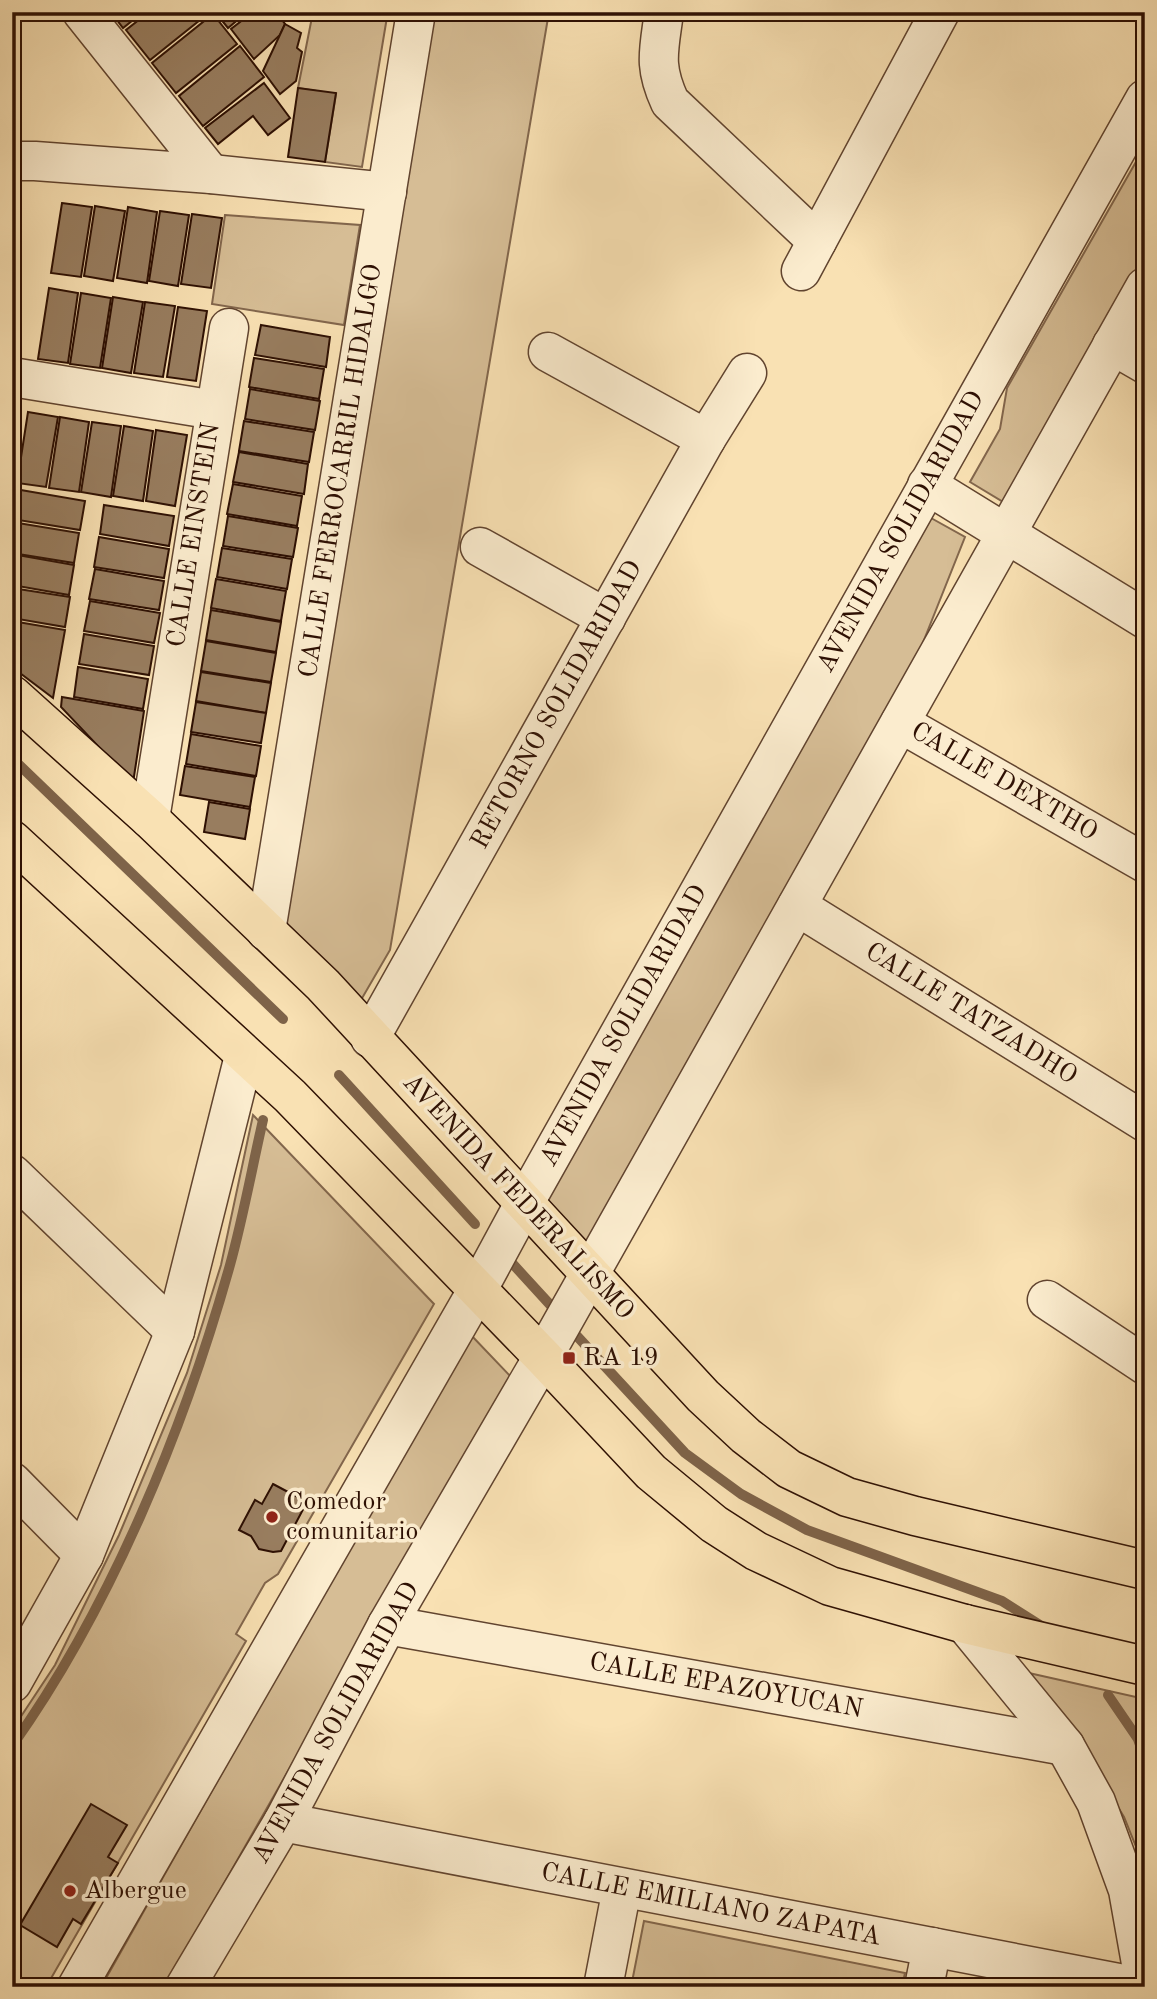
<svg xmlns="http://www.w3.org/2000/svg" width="1157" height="1999" font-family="'Old Standard TT',serif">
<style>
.green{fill:#d6bd95;stroke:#82664c;stroke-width:2}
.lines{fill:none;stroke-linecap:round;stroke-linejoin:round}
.stream{stroke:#7e6349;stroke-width:10}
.building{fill:#987d5f;stroke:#2e1003;stroke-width:2}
.minor-casing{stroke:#61442f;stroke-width:41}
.major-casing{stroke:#2e1003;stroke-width:41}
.minor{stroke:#fbecce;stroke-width:38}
.major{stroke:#f9e1b3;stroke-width:38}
.poi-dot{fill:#8f2418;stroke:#fbecce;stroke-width:2.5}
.labels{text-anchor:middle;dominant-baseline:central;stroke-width:7;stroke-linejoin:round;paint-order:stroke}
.street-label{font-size:26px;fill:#2e1003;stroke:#fbecce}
.poi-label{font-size:26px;fill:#2e1003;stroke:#fbecce;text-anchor:start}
</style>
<rect width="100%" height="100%" fill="#f9e1b3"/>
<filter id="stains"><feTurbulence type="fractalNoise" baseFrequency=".00286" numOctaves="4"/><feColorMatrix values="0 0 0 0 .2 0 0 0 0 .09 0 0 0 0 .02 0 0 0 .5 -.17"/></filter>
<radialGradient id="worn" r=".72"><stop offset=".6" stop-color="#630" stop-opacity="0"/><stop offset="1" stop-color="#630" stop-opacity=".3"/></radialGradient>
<!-- green -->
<g class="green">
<path d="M313 12H349L387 17 362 167 325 162 336 94 298 88Z"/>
<path d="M435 12H549L390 950 361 1000 283 924Z"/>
<path d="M1145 146V260L1005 503 970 482 1000 429 1007 388Z"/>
<path d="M225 215 360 225 344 325 212 304Z"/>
<path d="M931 518 965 537 916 660 584 1249 545 1203Z"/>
<path d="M253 1115 434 1304 278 1574 265 1583 236 1634 246 1641 46 1987H12V1730L55 1665 119 1535 187 1373 221 1265Z"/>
<path d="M470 1334 512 1378 165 1987H101Z"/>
<path d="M1020 1671 1145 1699V1869L1124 1817 1085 1753Z"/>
<path d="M644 1921 905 1973 902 1987H631Z"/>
</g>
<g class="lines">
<!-- stream -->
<g class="stream">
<path d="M12 758 283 1019"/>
<path d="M339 1075 475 1224"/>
<path d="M511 1262 554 1309"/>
<path d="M576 1335 685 1453 741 1494 807 1530 1002 1601 1043 1627"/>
<path d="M1108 1695 1138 1739 1145 1759"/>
<path d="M12 1746C111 1607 184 1429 230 1265 243 1218 252 1168 263 1120"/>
</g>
</g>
<!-- building -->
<g class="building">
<path d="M111 12H143L123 28Z"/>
<path d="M149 12H210L150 60 126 30Z"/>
<path d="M215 12H247L228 28Z"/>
<path d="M253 12H276L285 24 280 35 254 59 231 29Z"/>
<path d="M349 12H387V17Z"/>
<path d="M213 14 237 44 176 93 152 63Z"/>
<path d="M285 24 301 33 297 48 302 52 296 81 280 94 263 71Z"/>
<path d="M240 46 264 77 203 126 179 96Z"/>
<path d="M264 83 290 118 268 135 253 116 218 144 205 128Z"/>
<path d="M298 88 336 93 325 162 288 157Z"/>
<path d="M62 203 92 207 81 277 51 273Z"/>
<path d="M95 206 125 211 113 281 84 276Z"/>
<path d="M128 207 157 212 147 283 117 278Z"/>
<path d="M160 211 189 215 178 286 149 281Z"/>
<path d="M192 214 222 218 211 288 181 284Z"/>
<path d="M49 288 78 293 68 363 38 359Z"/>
<path d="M81 293 111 298 100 368 70 364Z"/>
<path d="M113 297 143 302 131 373 102 368Z"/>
<path d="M145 302 175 306 163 377 134 373Z"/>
<path d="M178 307 207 311 196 381 167 377Z"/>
<path d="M261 325 330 337 326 367 255 355Z"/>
<path d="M254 358 324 369 319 399 249 387Z"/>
<path d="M250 389 320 401 315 430 245 419Z"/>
<path d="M28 412 58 417 46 487 17 483Z"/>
<path d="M60 417 89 422 79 492 49 488Z"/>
<path d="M244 421 314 432 309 462 239 451Z"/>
<path d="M92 422 121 426 111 497 81 492Z"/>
<path d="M124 426 153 431 143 501 113 496Z"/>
<path d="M156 430 187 435 175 506 146 501Z"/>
<path d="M239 452 308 464 304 494 233 482Z"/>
<path d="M233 484 302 496 297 526 227 514Z"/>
<path d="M15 489 85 501 80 530 12 519Z"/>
<path d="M104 505 174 516 169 546 100 534Z"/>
<path d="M228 516 298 528 293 557 223 546Z"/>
<path d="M12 522 79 533 74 563 12 553Z"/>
<path d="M99 537 169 549 164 578 94 567Z"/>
<path d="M222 548 292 559 287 589 217 577Z"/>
<path d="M12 554 74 565 69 595 12 585Z"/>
<path d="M95 569 164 581 159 610 89 599Z"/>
<path d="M216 579 286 591 281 621 211 608Z"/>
<path d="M12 588 70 597 65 627 12 618Z"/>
<path d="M90 601 160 613 154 643 84 631Z"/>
<path d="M211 610 281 622 276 652 206 640Z"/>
<path d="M12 621 65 630 53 698 12 667Z"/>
<path d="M84 634 154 646 149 675 79 664Z"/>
<path d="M206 641 276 653 271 682 201 671Z"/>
<path d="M78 667 148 679 143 709 74 697Z"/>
<path d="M201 672 271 683 266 713 196 701Z"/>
<path d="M62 697 144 711 133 783 61 707Z"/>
<path d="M196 702 266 713 261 743 191 732Z"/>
<path d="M191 734 261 746 256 776 186 764Z"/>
<path d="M185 766 255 777 250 807 180 795Z"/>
<path d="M209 802 250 809 245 839 204 832Z"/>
<path d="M273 1484 307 1502 281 1551 273 1552 259 1549 251 1536 239 1530 255 1500 262 1504Z"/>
<path d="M91 1804 127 1825 108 1857 118 1863 81 1924 73 1919 57 1947 20 1925Z"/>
</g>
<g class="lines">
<defs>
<g id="minor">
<path d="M82 12 211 174"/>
<path d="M664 12C659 51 653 65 670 102L817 241"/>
<path d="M12 161H35L211 174 387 192"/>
<path d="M801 271 940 12"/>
<path d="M1112 345 1145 364"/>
<path d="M548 352 706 439"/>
<path d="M12 377 215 410"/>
<path d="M927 485 1145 619"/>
<path d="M480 547 606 618"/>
<path d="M900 723 1145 863"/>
<path d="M150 819 229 328"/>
<path d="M797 906 1145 1122"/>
<path d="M266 931 416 12"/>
<path d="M370 1038 706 439 747 373"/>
<path d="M12 1174 175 1331"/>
<path d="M1047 1300 1145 1365"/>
<path d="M12 1482 84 1555"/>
<path d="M965 1624 1065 1746 1096 1802 1128 1890 1145 1986"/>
<path d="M387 1625 1065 1746"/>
<path d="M12 1683 84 1555 175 1331 244 1056"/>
<path d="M283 1822 1139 1987"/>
<path d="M77 1987 478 1289 525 1202 1145 99"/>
<path d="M185 1987 283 1822 387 1625 543 1357 1145 287"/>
<path d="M603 1987 622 1888"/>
<path d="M924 1987 932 1947"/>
</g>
<g id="major">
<path d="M12 695 150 819 323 985 703 1396 746 1436 789 1469 847 1497 915 1516 1145 1570"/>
<path d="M12 840 290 1096 543 1357 651 1472 714 1524 756 1551 830 1586 965 1624 1145 1666"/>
</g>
</defs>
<!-- minor casing -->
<use href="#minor" class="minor-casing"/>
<!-- major casing -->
<use href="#major" class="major-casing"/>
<!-- minor -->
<use href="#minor" class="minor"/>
<!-- major -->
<use href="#major" class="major"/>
</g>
<!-- markers -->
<g class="poi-dot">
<rect x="562" y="1351" width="14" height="14" rx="3.5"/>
<circle cx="272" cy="1517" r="7"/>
<circle cx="70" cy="1891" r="7"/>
</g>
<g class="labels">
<!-- street labels -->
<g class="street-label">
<text transform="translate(341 471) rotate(-81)">CALLE FERROCARRIL HIDALGO</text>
<text transform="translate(901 532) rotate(-61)">AVENIDA SOLIDARIDAD</text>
<text transform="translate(194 535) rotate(-81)">CALLE EINSTEIN</text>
<text transform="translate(557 705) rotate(-61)">RETORNO SOLIDARIDAD</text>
<text transform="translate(1004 782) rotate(30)">CALLE DEXTHO</text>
<text transform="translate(971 1014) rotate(32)">CALLE TATZADHO</text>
<text transform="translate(624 1026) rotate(-61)">AVENIDA SOLIDARIDAD</text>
<text transform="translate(518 1197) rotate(47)">AVENIDA FEDERALISMO</text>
<text transform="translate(726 1686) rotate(10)">CALLE EPAZOYUCAN</text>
<text transform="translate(336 1723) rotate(-61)">AVENIDA SOLIDARIDAD</text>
<text transform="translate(711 1905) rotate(11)">CALLE EMILIANO ZAPATA</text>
</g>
<!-- poi labels -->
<g class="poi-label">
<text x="583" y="1358">RA 19</text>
<text x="286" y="1502">Comedor<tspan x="286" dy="30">comunitario</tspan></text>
<text x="84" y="1891">Albergue</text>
</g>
</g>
<!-- margin -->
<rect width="1157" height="1999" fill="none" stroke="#f9e1b3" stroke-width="42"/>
<rect x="14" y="14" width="1129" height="1971" fill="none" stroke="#2e1003" stroke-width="3.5"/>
<rect x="21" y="21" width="1115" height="1957" fill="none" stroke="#2e1003" stroke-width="2"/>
<rect width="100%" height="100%" filter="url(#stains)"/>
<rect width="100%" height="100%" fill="url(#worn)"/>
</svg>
